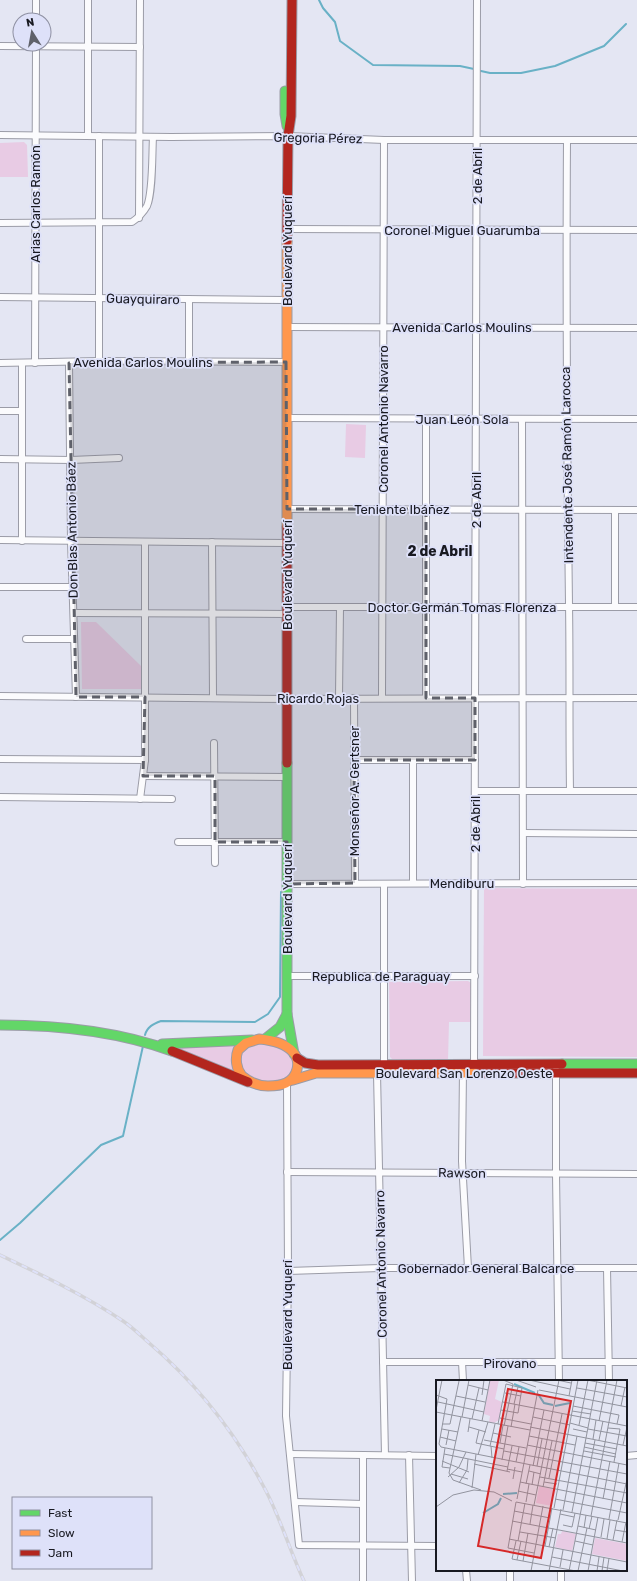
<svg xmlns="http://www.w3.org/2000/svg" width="637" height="1581" font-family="Rubik,sans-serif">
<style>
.green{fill:#e8cbe4}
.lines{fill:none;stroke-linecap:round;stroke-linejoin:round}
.stream{stroke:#69b1c6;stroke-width:2}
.street-casing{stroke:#9b9ca7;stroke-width:8}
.fast-casing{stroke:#9b9ca7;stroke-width:11}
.slow-casing{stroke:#9b9ca7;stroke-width:11}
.jam-casing{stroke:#9b9ca7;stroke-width:11}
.street{stroke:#fbfbfd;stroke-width:6}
.fast{stroke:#63d668;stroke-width:9}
.slow{stroke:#ff974d;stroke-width:9}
.jam{stroke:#b3261e;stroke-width:9}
.rail-casing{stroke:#d2d2d7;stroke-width:3.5}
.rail{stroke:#dee1f9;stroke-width:2;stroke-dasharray:6;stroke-linecap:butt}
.marked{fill:#5f616a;fill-opacity:0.2;stroke:#5f616a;stroke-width:3;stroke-dasharray:8 5;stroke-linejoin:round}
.labels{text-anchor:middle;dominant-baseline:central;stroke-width:3.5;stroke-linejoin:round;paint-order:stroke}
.street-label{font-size:13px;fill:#181921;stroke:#dee1f9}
.neighbourhood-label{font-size:14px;font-weight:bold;fill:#181921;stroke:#dee1f9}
.inset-river{fill:none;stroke:#69b1c6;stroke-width:2}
.inset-road{fill:none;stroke:#92949f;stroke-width:1}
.view{fill:#d62828;fill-opacity:0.15;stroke:#d62828;stroke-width:2}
.inset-edge{fill:none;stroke:#181921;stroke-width:2}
</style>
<rect width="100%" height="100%" fill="#e4e6f3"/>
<!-- green -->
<g class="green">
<path d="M24 142 27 145 28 177H0V143Z"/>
<path d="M346 424 366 425 365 458 345 457Z"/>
<path d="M81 622H96L141 666V689H82Z"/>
<path d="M484 888 637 889V1057L483 1056Z"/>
<path d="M468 981 473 984V1022H449L448 1060 392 1059 390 1057 389 982Z"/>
<path d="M260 1042C274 1046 301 1052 291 1074 290 1077 285 1081 283 1083 267 1084 244 1082 240 1063 239 1060 241 1054 241 1050Z"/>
<path d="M238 1043 234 1071 181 1050 182 1046Z"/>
</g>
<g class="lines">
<!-- stream -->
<g class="stream">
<path d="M319 0 323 8 335 22 340 41 373 65 460 66 474 69"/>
<path d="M481 71 490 73H521L555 66 604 46 626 24"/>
<path d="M145 1035C147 1027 153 1024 161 1021L255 1022 268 1014 280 997 281 892"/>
<path d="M0 1240 20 1223 101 1145 123 1136 143 1046"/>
</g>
<defs>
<g id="street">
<path d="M36 20V0"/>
<path d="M0 46 140 47"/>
<path d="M0 135 171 137 288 136 384 140H637"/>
<path d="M88 136V0"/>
<path d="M567 140C566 295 567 450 569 604 570 666 569 728 570 790"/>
<path d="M139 218 140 0"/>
<path d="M0 223 132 222C138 218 143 213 147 206 153 192 152 154 153 137"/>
<path d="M287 229 637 230"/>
<path d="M0 297 287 300"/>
<path d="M287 327 637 328"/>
<path d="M99 361V136"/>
<path d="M189 362V299"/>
<path d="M0 363 99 361 286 362"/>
<path d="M35 363 36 44"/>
<path d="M69 363 71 541 76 697"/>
<path d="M0 411H21"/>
<path d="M287 418 637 419"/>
<path d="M426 419V698"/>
<path d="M522 419 523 884"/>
<path d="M0 459 71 460 119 458"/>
<path d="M287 509 637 510"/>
<path d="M615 510V607"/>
<path d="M0 540 287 543"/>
<path d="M22 541V364"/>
<path d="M212 542 213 698"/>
<path d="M0 587H73"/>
<path d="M287 607H637"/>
<path d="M74 613 287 614"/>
<path d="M26 639H74"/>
<path d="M0 696 287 699 637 698"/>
<path d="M339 698 340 607"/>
<path d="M354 698 355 883"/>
<path d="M382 698 384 140"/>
<path d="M214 743 215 863"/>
<path d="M0 759 145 760"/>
<path d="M354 760H475"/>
<path d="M413 760V883"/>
<path d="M143 776 287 777"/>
<path d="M475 791H637"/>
<path d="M0 797 172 799"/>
<path d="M140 799 145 760V542"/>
<path d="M523 833 637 834"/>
<path d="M178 842H287"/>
<path d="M287 884 637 883"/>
<path d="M384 884V1065"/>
<path d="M287 976H475"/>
<path d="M474 1066 477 0"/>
<path d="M463 1070 462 1161 468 1268"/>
<path d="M556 1070V1174L559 1381"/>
<path d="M377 1073 385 1455"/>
<path d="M287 1084 288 1271 286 1416 299 1545 437 1546"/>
<path d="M287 1172 637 1174"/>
<path d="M607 1268 609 1381"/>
<path d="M288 1271 380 1268H637"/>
<path d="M383 1362H637"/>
<path d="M462 1362 463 1381"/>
<path d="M290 1454 437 1456"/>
<path d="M409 1455 412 1581"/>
<path d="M626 1456 637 1455"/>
<path d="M295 1502 363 1504"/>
<path d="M466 1570 467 1581"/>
<path d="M510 1570V1581"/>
<path d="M561 1570V1581"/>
<path d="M363 1581V1455"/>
</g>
<g id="fast">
<path d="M285 91V114L287 126"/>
<path d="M287 763V1014L294 1054"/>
<path d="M0 1025C58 1025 117 1031 172 1051"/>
<path d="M265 1039 280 1027 287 1014"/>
<path d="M162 1044 252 1040"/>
<path d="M562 1064H637"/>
</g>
<g id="slow">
<path d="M287 241V527"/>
<path d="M259 1039C271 1040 285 1043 293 1052 302 1062 297 1078 286 1083 280 1086 274 1086 268 1086 259 1086 249 1082 242 1076 236 1069 235 1058 238 1050L246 1043Z"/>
<path d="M293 1080 316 1073H479"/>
</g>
<g id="jam">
<path d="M287 241 288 136 291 116 292 0"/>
<path d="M287 527V763"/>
<path d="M172 1051 248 1082"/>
<path d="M297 1058 305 1063 318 1065 562 1064"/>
<path d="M479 1073H637"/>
</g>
</defs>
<!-- street casing -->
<use href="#street" class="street-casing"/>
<!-- fast casing -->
<use href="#fast" class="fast-casing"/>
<!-- slow casing -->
<use href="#slow" class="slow-casing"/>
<!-- jam casing -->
<use href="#jam" class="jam-casing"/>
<!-- street -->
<use href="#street" class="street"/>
<!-- fast -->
<use href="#fast" class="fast"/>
<!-- slow -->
<use href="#slow" class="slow"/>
<!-- jam -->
<use href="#jam" class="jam"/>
<defs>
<path id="rail" d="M0 1255C42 1275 84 1295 123 1321 132 1327 140 1335 148 1342 196 1383 237 1435 266 1491 281 1520 290 1551 304 1581"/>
</defs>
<!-- rail casing -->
<use href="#rail" class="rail-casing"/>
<!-- rail -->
<use href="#rail" class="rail"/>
</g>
<!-- marked area -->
<path class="marked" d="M286 362 287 509H426V698H475V760H354L355 883 287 884V842H215V776H143L145 697H76L69 363Z"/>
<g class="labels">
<!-- street labels -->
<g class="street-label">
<text transform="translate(318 138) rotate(1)">Gregoria Pérez</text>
<text transform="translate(477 176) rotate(-90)">2 de Abril</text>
<text transform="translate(35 204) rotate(-90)">Arias Carlos Ramón</text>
<text x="462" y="230">Coronel Miguel Guarumba</text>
<text transform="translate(287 251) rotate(-90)">Boulevard Yuquerí</text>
<text transform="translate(143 299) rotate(1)">Guayquiraro</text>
<text x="462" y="327">Avenida Carlos Moulins</text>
<text x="143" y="362">Avenida Carlos Moulins</text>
<text transform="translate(383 419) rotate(-90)">Coronel Antonio Navarro</text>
<text x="462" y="419">Juan León Sola</text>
<text transform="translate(567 465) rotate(-91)">Intendente José Ramón Larocca</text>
<text transform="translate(476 500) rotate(-90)">2 de Abril</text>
<text x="402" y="509">Teniente Ibáñez</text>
<text transform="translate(72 530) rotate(-91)">Don Blas Antonio Báez</text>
<text transform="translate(287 575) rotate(-90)">Boulevard Yuquerí</text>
<text x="462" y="607">Doctor Germán Tomas Florenza</text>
<text x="318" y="698">Ricardo Rojas</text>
<text transform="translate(354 791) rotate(-90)">Monseñor A. Gertsner</text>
<text transform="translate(475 824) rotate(-90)">2 de Abril</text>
<text x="462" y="883">Mendiburu</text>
<text transform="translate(287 899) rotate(-90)">Boulevard Yuquerí</text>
<text x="381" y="976">Republica de Paraguay</text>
<text x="464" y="1073">Boulevard San Lorenzo Oeste</text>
<text transform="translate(462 1173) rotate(1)">Rawson</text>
<text transform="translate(381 1264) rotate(-91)">Coronel Antonio Navarro</text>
<text x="486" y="1268">Gobernador General Balcarce</text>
<text transform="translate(287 1315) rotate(-90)">Boulevard Yuquerí</text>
<text x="510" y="1363">Pirovano</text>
</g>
<!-- neighbourhood labels -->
<g class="neighbourhood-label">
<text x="440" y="551">2 de Abril</text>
</g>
</g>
<!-- overview -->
<g transform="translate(436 1380)">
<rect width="191" height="191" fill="#e4e6f3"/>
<path d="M54 0H63L59 19 66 22 63 40 58 43 53 42 54 36 48 34ZM103 106 120 110 116 126 100 123ZM126 151 140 154 136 171 119 167 122 154H125ZM159 158 191 164V181L156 174Z" fill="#e8cbe4"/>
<path class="inset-river" d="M78 4 99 13M102 14 108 23 117 25M119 26 134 23M67 114 81 113M47 133 62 124 65 118"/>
<path class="inset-road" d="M67 0 77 4 68 46M80 0 100 7M93 0 134 9M121 0 135 3M151 0 191 8M32 5 52 10M141 8 191 17M103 10 191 27M69 13 85 16M0 15 11 19 3 64 5 67 191 104M46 15 48 0M20 16 49 22M133 16 136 0M2 22 48 32M67 22 191 46M78 24 82 7M137 26 183 35 181 44M185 26 189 7M0 30 6 0M65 30 82 33M136 31 155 34M0 32 94 50M25 37 13 93 17 100 45 110M26 37 33 0M97 37 134 45M64 38 95 44M36 39 43 8M46 41 54 0M163 41 171 0M134 43 152 48M6 44H14L23 1M62 44 70 4 86 8 82 33M143 45 152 0M33 47 50 52M75 47 79 24M94 47 191 66M172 48 184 49 178 82M6 49 22 52M137 49 151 52M152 49 191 56M43 50 40 63 68 69M32 52 34 39M57 53 75 57M93 56 139 65M4 57 20 61M157 59 160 40M48 60 90 68M163 60 167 41M64 63 67 45M149 63 181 69M10 65 13 50M91 65 191 85M187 65 191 47M54 66 59 44M55 66 56 78M148 67 180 74M9 68 6 87 14 88M68 71 89 75M148 71 180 77M8 74 72 87M42 75 52 42M89 75 191 94M66 80 72 46M6 81 33 92M80 82 83 67M38 84 74 92M97 86 108 30M101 86 106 59M71 89 86 92M71 91 76 66M93 91 105 94M15 94 32 99M12 97 23 87 30 72M104 97 191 113M113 98 126 34M77 99 79 87M84 102 191 123M108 102 121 104M23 103 31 90 32 79M90 104 94 85M96 105 98 92M107 107 116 61M36 108 40 74M82 111 100 115M81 119 102 10M119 119 191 133M167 119 174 81M80 122 72 168 98 173M80 122 191 143M90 122 93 104M98 125 123 0M0 127 17 115 38 110 58 112 76 121M118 128 142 0M127 130 141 56M78 131 114 138M136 132 161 0M124 134 138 137M155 136 181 0M173 139 183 83M182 140 191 99M76 141 191 163M94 144 97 125M127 145 136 147 139 133M142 146 160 150M148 148 150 135M153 149 156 136M179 150 191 152M84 152 120 158M165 157 168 139M73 159 191 182M171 159 174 140M177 160 181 140M80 161 76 179 140 191M82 161 89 123M139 161 157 165M186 162 190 142M109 166 116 128M113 167 117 148M116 177 187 191M81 180 85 161M87 181 92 153M124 187 127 170M95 191 107 126M113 191 125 129M133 191 159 60M142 191 151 148M152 191 162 137M161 191 163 177M166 191 168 177M171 191 173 178"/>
<path class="view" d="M72 9 135 21 105 178 42 166Z"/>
<rect width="191" height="191" class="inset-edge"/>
</g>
<!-- legend -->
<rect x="12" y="1497" width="140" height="72" fill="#dee1f9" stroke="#8f91a3"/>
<rect x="20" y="1510" width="20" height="6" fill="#63d668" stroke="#8f91a3"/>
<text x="48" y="1517" font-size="12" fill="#181921">Fast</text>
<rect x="20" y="1530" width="20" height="6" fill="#ff974d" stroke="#8f91a3"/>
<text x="48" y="1537" font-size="12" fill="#181921">Slow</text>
<rect x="20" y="1550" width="20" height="6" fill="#b3261e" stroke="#8f91a3"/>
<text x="48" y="1557" font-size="12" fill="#181921">Jam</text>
<!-- north arrow -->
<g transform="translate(32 32) rotate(349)"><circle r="19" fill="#dee1f9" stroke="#8f91a3"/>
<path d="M0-3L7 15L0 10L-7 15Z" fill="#5f616a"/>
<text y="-6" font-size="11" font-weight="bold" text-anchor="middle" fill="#181921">N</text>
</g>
</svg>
